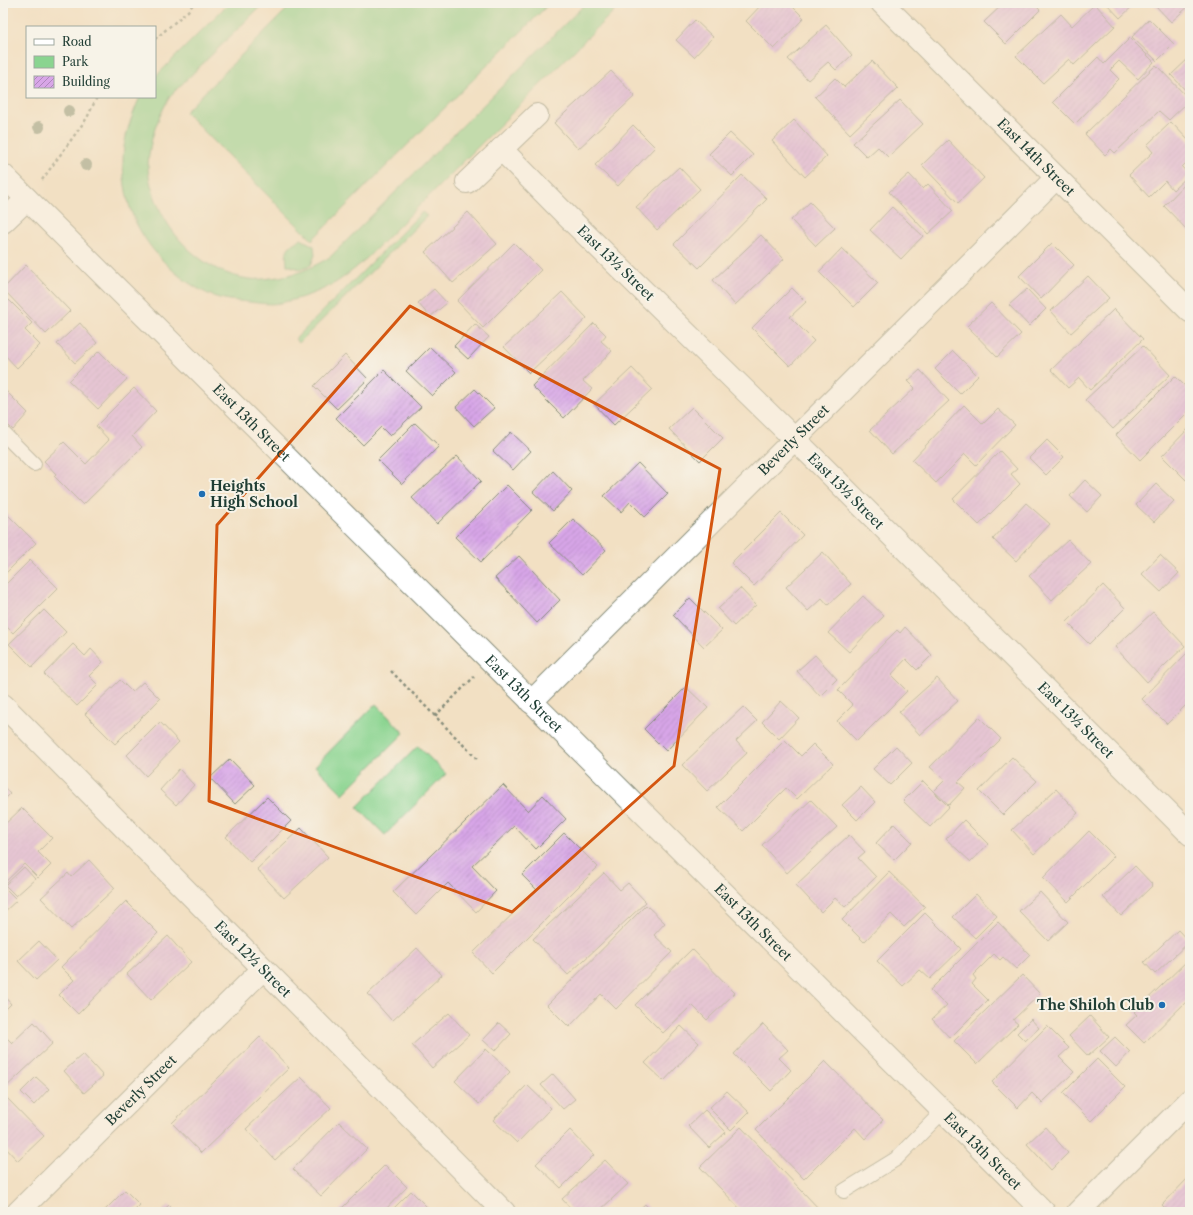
<svg xmlns="http://www.w3.org/2000/svg" width="1193" height="1215" font-family="'Libre Caslon Text',serif">
<style>
.green{fill:#8ad490;stroke:#548862}
.building{fill:url(#building-hatch)}
.lines{fill:none;stroke-linecap:round;stroke-linejoin:round}
.service-casing{stroke:#888e7c;stroke-width:16}
.minor-casing{stroke:#888e7c;stroke-width:24}
.tertiary-casing{stroke:#888e7c;stroke-width:24}
.secondary-casing{stroke:#888e7c;stroke-width:24}
.path{stroke:#888e7c;stroke-width:2.5;stroke-dasharray:3 3;stroke-linecap:butt}
.service{stroke:#fff;stroke-width:14}
.minor{stroke:#fff;stroke-width:22}
.tertiary{stroke:#fff;stroke-width:22}
.secondary{stroke:#fff;stroke-width:22}
.tree{fill:#8a977e}
.marked{fill:none;stroke:#d45610;stroke-width:3;stroke-linejoin:round}
.poi-dot{fill:#1f6fb2;stroke:#f7f3e8;stroke-width:1.5}
.labels{text-anchor:middle;dominant-baseline:central;stroke-width:4;stroke-linejoin:round;paint-order:stroke}
.street-label{font-size:14px;fill:#1f3d34;stroke:#f7f3e8}
.poi-label{font-size:14px;font-weight:bold;fill:#1f3d34;stroke:#f7f3e8;text-anchor:start}
</style>
<defs>
<pattern id="building-hatch" width="6" height="6" patternUnits="userSpaceOnUse"><rect width="6" height="6" fill="#d8a6e8"/><path d="M-1 1l2-2M0 6l6-6M5 7l2-2" fill="none" stroke="#af88bd"/></pattern>
</defs>
<rect width="100%" height="100%" fill="#f7f3e8"/>
<filter id="ink" filterUnits="userSpaceOnUse"><feTurbulence type="fractalNoise" baseFrequency=".025" numOctaves="2"/><feDisplacementMap in="SourceGraphic" scale="8" xChannelSelector="R" yChannelSelector="G"/><feConvolveMatrix kernelMatrix="1 2 1 2 8 2 1 2 1" color-interpolation-filters="sRGB"/></filter>
<filter id="wash" filterUnits="userSpaceOnUse"><feTurbulence type="fractalNoise" baseFrequency=".012" numOctaves="4" result="noise"/><feDisplacementMap in="SourceGraphic" scale="16" xChannelSelector="R" yChannelSelector="G"/><feGaussianBlur stdDeviation="0.9" result="paint"/><feColorMatrix in="noise" values="0 0 0 0 0 0 0 0 0 0 0 0 0 0 0 0 0 1.4 0 .05"/><feComposite in="paint" operator="in"/></filter>
<g filter="url(#wash)">
<rect width="100%" height="100%" fill="#f2e0c3"/>
<!-- green -->
<g class="green">
<path d="M229 3H264L171 95C158 116 149 140 148 166 148 175 151 186 154 195 168 237 205 273 249 279 256 280 264 279 271 278 296 275 308 270 330 257L586 3H622L365 260C358 266 351 272 344 277 327 290 300 299 280 303 270 305 259 303 249 302 238 301 224 300 213 296 178 282 144 247 131 211 126 196 123 177 123 160 123 139 131 118 139 99L140 97H155V77Z"/>
<path d="M293 3H550L312 240 185 112Z"/>
<path d="M422 212 427 216 299 343 295 339Z"/>
<path d="M301 239 314 246 315 255 311 265 300 269 287 265C285 249 287 246 301 239Z"/>
<path d="M376 704 404 733 343 794 315 766Z"/>
<path d="M418 746 446 774 385 835 357 807Z"/>
</g>
<g id="blocks">
<!-- building -->
<g class="building">
<path d="M763 3H789L804 18 774 49 746 21Z"/>
<path d="M1004 3H1033L1040 10 1006 44 984 22Z"/>
<path d="M1106 3H1136L1120 18Z"/>
<path d="M1153 3H1190V5L1171 22Z"/>
<path d="M1095 4 1115 26 1074 65 1069 59 1043 83 1016 56 1061 14 1072 26Z"/>
<path d="M1149 19 1174 44 1157 61 1132 37Z"/>
<path d="M695 20 713 37 694 57 676 40Z"/>
<path d="M826 25 852 55 836 70 828 62 808 80 788 59Z"/>
<path d="M1130 38 1154 62 1138 79 1119 61 1110 70 1119 79 1075 124 1053 102 1098 57 1104 64Z"/>
<path d="M1190 57V95L1171 75Z"/>
<path d="M872 61 898 88 850 134 815 97 835 78 844 87Z"/>
<path d="M1156 65 1190 100 1169 120 1159 111 1115 153 1111 149 1105 155 1085 134Z"/>
<path d="M611 71 635 96 578 149 554 123Z"/>
<path d="M900 100 923 124 888 157 878 147 867 157 853 143Z"/>
<path d="M794 120 827 156 805 177 772 141Z"/>
<path d="M1171 122 1190 142V159L1182 167 1189 175 1173 190 1165 181 1149 197 1129 175 1153 152 1147 145Z"/>
<path d="M633 125 655 147 618 186 595 165Z"/>
<path d="M730 133 753 155 732 176 709 154Z"/>
<path d="M948 140 984 178 958 203 922 165Z"/>
<path d="M679 167 700 189 657 230 636 207Z"/>
<path d="M909 174 923 189 928 184 953 211 928 234 889 192Z"/>
<path d="M742 175 767 199 699 268 674 244Z"/>
<path d="M1190 179V233L1164 206Z"/>
<path d="M810 202 835 228 816 246 791 220Z"/>
<path d="M892 207 923 236 901 259 870 230Z"/>
<path d="M468 212 497 244 453 283 425 252Z"/>
<path d="M761 235 784 259 735 305 713 280Z"/>
<path d="M514 243 541 270 483 328 457 301Z"/>
<path d="M1052 243 1074 265 1041 299 1019 276Z"/>
<path d="M842 248 878 283 854 307 819 272Z"/>
<path d="M26 265 70 311 46 334 3 289Z"/>
<path d="M1088 276 1109 298 1071 333 1051 311Z"/>
<path d="M792 288 806 302 790 317 814 341 790 366 752 328Z"/>
<path d="M434 289 447 303 430 317 418 303Z"/>
<path d="M1027 289 1046 309 1029 326 1009 305Z"/>
<path d="M562 292 587 318 529 373 504 347Z"/>
<path d="M9 300 32 323 25 330 40 345 17 368 3 353V306Z"/>
<path d="M991 303 1021 334 997 357 967 326Z"/>
<path d="M1114 309 1143 339 1090 390 1079 378 1068 388 1051 370Z"/>
<path d="M80 323 97 343 75 363 57 344Z"/>
<path d="M594 323 606 335 601 341 612 351 583 381 592 389 564 418 532 386Z"/>
<path d="M475 324 489 337 468 359 454 346Z"/>
<path d="M1143 346 1170 375 1113 429 1085 400Z"/>
<path d="M430 347 456 372 432 396 406 371Z"/>
<path d="M99 351 127 379 98 409 69 381Z"/>
<path d="M953 351 978 376 960 394 935 369Z"/>
<path d="M345 355 368 379 337 409 314 386Z"/>
<path d="M632 368 652 389 614 425 594 404Z"/>
<path d="M384 370 421 407 390 436 381 427 363 445 336 418Z"/>
<path d="M920 370 949 401 892 454 870 430 915 388 908 381Z"/>
<path d="M1175 376 1190 391V410L1140 460 1116 435Z"/>
<path d="M3 388 28 413 13 430 3 420Z"/>
<path d="M134 388 156 411 132 436 142 447 83 505 54 476 56 474 44 461 64 442 86 464 109 440 96 426Z"/>
<path d="M475 389 494 408 474 426 456 407Z"/>
<path d="M964 405 983 424 998 409 1015 425 976 465 965 454 936 483 912 460Z"/>
<path d="M692 407 723 438 700 461 669 429Z"/>
<path d="M415 423 439 446 402 484 378 460Z"/>
<path d="M1190 427V476L1186 480 1162 456Z"/>
<path d="M511 432 531 451 513 470 493 451Z"/>
<path d="M1047 440 1064 457 1046 475 1029 458Z"/>
<path d="M1000 451 1017 469 1011 474 1020 484 979 525 953 499Z"/>
<path d="M457 456 481 481 437 524 412 498Z"/>
<path d="M638 463 668 494 645 517 630 502 621 512 604 496Z"/>
<path d="M553 471 572 491 553 511 533 492Z"/>
<path d="M1085 480 1102 496 1087 512 1070 496Z"/>
<path d="M1156 484 1174 501 1154 522 1136 505Z"/>
<path d="M507 485 532 510 481 562 455 537Z"/>
<path d="M1026 503 1050 524 1016 561 993 539Z"/>
<path d="M3 510 36 543 3 576Z"/>
<path d="M781 513 803 535 754 586 731 563Z"/>
<path d="M573 519 606 550 582 575 549 543Z"/>
<path d="M1068 540 1091 564 1052 600 1029 576Z"/>
<path d="M823 552 851 584 828 605 822 598 808 611 786 587Z"/>
<path d="M1160 555 1179 573 1161 592 1142 574Z"/>
<path d="M519 556 560 600 537 623 495 578Z"/>
<path d="M30 560 58 588 13 633 3 623V587Z"/>
<path d="M1103 585 1125 608 1089 644 1067 622Z"/>
<path d="M740 588 756 605 734 626 718 609Z"/>
<path d="M863 596 884 616 849 652 828 633Z"/>
<path d="M690 598 722 630 704 647 673 615Z"/>
<path d="M44 610 66 632 32 667 9 644Z"/>
<path d="M1153 612 1185 646 1147 682 1115 647Z"/>
<path d="M905 627 932 655 917 670 906 659 891 675 907 691 857 741 837 721 853 705 838 690 897 630 900 633Z"/>
<path d="M73 644 85 656 91 649 103 662 89 676 98 685 77 706 44 674Z"/>
<path d="M1190 650V701L1167 724 1142 699Z"/>
<path d="M815 655 837 679 820 696 797 671Z"/>
<path d="M937 678 958 701 920 735 899 712Z"/>
<path d="M120 680 132 692 143 682 160 699 115 744 85 714Z"/>
<path d="M686 687 708 708 666 751 644 729Z"/>
<path d="M781 701 799 718 779 739 762 722Z"/>
<path d="M743 707 757 721 736 741 747 753 707 791 682 765Z"/>
<path d="M979 717 1001 739 958 782 965 788 949 805 934 791 945 780 930 767Z"/>
<path d="M160 722 179 742 146 776 127 755Z"/>
<path d="M785 740 801 756 813 744 833 764 797 799 786 788 743 831 718 807Z"/>
<path d="M896 746 912 763 890 785 873 769Z"/>
<path d="M1012 757 1037 781 1003 815 979 791Z"/>
<path d="M230 759 255 785 235 804 210 778Z"/>
<path d="M179 769 194 785 176 805 160 790Z"/>
<path d="M923 781 949 807 930 827 903 801Z"/>
<path d="M503 785 528 811 543 795 566 819 536 849 514 826 472 866 496 891 476 912 448 883 416 915 393 892Z"/>
<path d="M3 786 10 794 3 801Z"/>
<path d="M861 787 875 802 857 820 842 805Z"/>
<path d="M1056 789 1078 813 1034 854 1012 830Z"/>
<path d="M267 797 291 821 250 862 226 837Z"/>
<path d="M811 800 837 827 787 873 762 845Z"/>
<path d="M22 808 52 838 38 852 51 865 38 878 24 864 3 884V826Z"/>
<path d="M964 820 988 844 971 862 946 839Z"/>
<path d="M894 824 912 842 894 860 876 843Z"/>
<path d="M301 828 328 857 284 898 257 869Z"/>
<path d="M1089 831 1114 856 1068 902 1043 878Z"/>
<path d="M564 833 598 867 492 973 473 953 537 890 522 875Z"/>
<path d="M849 835 865 852 858 858 876 877 845 907 835 898 821 912 796 885Z"/>
<path d="M89 860 115 888 71 929 41 898 68 873 71 877Z"/>
<path d="M1135 866 1153 885 1121 916 1103 897Z"/>
<path d="M24 867 35 879 16 896 5 885Z"/>
<path d="M889 872 925 907 904 927 891 914 864 942 842 920Z"/>
<path d="M604 873 620 890 628 883 646 902 568 975 533 939Z"/>
<path d="M3 886 17 900 3 913Z"/>
<path d="M1040 892 1068 922 1048 941 1019 911Z"/>
<path d="M976 894 997 916 975 938 953 917Z"/>
<path d="M126 901 158 933 78 1014 59 995 74 980 61 967Z"/>
<path d="M646 905 665 923 654 935 672 952 616 1009 601 994 569 1027 547 1005Z"/>
<path d="M925 913 961 949 930 979 920 970 903 986 877 961Z"/>
<path d="M998 922 1030 955 1016 969 1003 957 1000 960 994 954 973 975 976 979 972 984 988 1000 950 1038 932 1019 947 1005 943 1001 942 1002 930 990Z"/>
<path d="M1178 930 1189 942 1155 974 1144 962Z"/>
<path d="M168 936 191 962 151 1000 127 974Z"/>
<path d="M39 941 57 960 36 980 18 961Z"/>
<path d="M417 948 442 975 392 1021 368 994Z"/>
<path d="M692 949 735 993 707 1020 692 1005 663 1033 635 1005Z"/>
<path d="M1189 959 1190 960V998L1144 1043 1126 1025 1137 1015 1134 1012Z"/>
<path d="M1022 975 1040 994 1013 1020 1018 1024 977 1064 954 1041Z"/>
<path d="M3 995 11 1004 3 1012Z"/>
<path d="M449 1013 469 1035 432 1068 412 1045Z"/>
<path d="M1090 1016 1109 1037 1088 1056 1069 1036Z"/>
<path d="M1031 1019 1039 1028 1025 1041 1017 1033Z"/>
<path d="M34 1022 53 1043 3 1090V1034L12 1043Z"/>
<path d="M499 1023 511 1034 495 1051 483 1040Z"/>
<path d="M763 1024 788 1050 779 1058 791 1070 771 1091 734 1054Z"/>
<path d="M681 1026 699 1043 664 1081 645 1063Z"/>
<path d="M1047 1026 1069 1048 1059 1057 1074 1072 1042 1103 1032 1093 1018 1108 992 1082Z"/>
<path d="M260 1037 289 1068 201 1153 172 1123Z"/>
<path d="M1115 1037 1130 1052 1116 1067 1100 1051Z"/>
<path d="M486 1049 510 1072 479 1104 455 1081Z"/>
<path d="M83 1054 103 1076 84 1093 64 1071Z"/>
<path d="M1097 1059 1125 1087 1091 1121 1063 1093Z"/>
<path d="M825 1061 883 1120 865 1139 855 1128 804 1179 756 1130Z"/>
<path d="M553 1074 575 1099 563 1109 541 1085Z"/>
<path d="M36 1077 49 1089 34 1105 21 1092Z"/>
<path d="M301 1077 331 1108 275 1160 246 1129Z"/>
<path d="M527 1085 551 1108 517 1143 493 1120Z"/>
<path d="M727 1091 749 1112 731 1130 709 1108Z"/>
<path d="M6 1097 44 1136 18 1161 3 1145V1099Z"/>
<path d="M705 1110 726 1132 709 1148 688 1126Z"/>
<path d="M339 1122 367 1149 321 1196 293 1169Z"/>
<path d="M741 1127 822 1212H743L700 1167Z"/>
<path d="M1045 1127 1068 1153 1051 1170 1027 1144Z"/>
<path d="M570 1130 594 1155 561 1188 536 1164Z"/>
<path d="M605 1160 628 1184 598 1212H574L562 1199Z"/>
<path d="M385 1165 407 1187 383 1212H341L339 1211Z"/>
<path d="M1190 1176V1212H1169L1162 1205Z"/>
<path d="M125 1190 140 1205 133 1212H103Z"/>
<path d="M411 1191 432 1212H390Z"/>
<path d="M645 1204 652 1212H636Z"/>
<path d="M169 1205 176 1212H161Z"/>
</g>
</g>
</g>
<g filter="url(#ink)">
<use href="#blocks" fill-opacity="0" stroke="#888e7c" stroke-width="1"/>
<g class="lines">
<defs>
<g id="service">
<path d="M3 433 34 464"/>
<path d="M844 1191 896 1159 943 1111"/>
</g>
<g id="minor">
<path d="M501 149 569 218 819 463 1190 834"/>
<path id="s1" d="M3 175 1044 1212"/>
<path d="M467 182 537 115"/>
<path d="M3 222 27 199"/>
<path id="s2" d="M531 702 1056 178"/>
<path d="M3 705 504 1212"/>
<path id="s3" d="M18 1212 263 969"/>
</g>
<g id="tertiary">
<path id="s4" d="M882 3 1190 311"/>
</g>
<path id="secondary" d="M1078 1212 1190 1100"/>
</defs>
<!-- service casing -->
<use href="#service" class="service-casing"/>
<!-- minor casing -->
<use href="#minor" class="minor-casing"/>
<!-- tertiary casing -->
<use href="#tertiary" class="tertiary-casing"/>
<!-- secondary casing -->
<use href="#secondary" class="secondary-casing"/>
<!-- path -->
<g class="path">
<path d="M220 3 224 7"/>
<path d="M155 39 188 11 194 3"/>
<path d="M42 180 87 118 97 97"/>
<path d="M391 671 479 761"/>
<path d="M435 716 474 677"/>
</g>
<!-- service -->
<use href="#service" class="service"/>
<!-- minor -->
<use href="#minor" class="minor"/>
<!-- tertiary -->
<use href="#tertiary" class="tertiary"/>
<!-- secondary -->
<use href="#secondary" class="secondary"/>
</g>
<!-- trees -->
<g class="tree">
<circle cx="69" cy="111" r="6"/>
<circle cx="39" cy="127" r="6"/>
<circle cx="86" cy="165" r="6"/>
</g>
</g>
<!-- marked area -->
<path d="M0 0H1193V1215H0ZM410 306 720 469 674 766 512 912 209 801 217 525Z" fill="#f2e0c3" fill-opacity=".55" fill-rule="evenodd"/>
<path class="marked" d="M410 306 720 469 674 766 512 912 209 801 217 525Z"/>
<!-- markers -->
<g class="poi-dot">
<circle cx="202" cy="494" r="4"/>
<circle cx="1162" cy="1005" r="4"/>
</g>
<g class="labels">
<!-- street labels -->
<g class="street-label">
<text stroke="none"><textPath href="#s4" startOffset="218">East 14th Street</textPath></text>
<text transform="translate(616 263) rotate(44)">East 13½ Street</text>
<text stroke="none"><textPath href="#s1" startOffset="351">East 13th Street</textPath></text>
<text stroke="none"><textPath href="#s2" startOffset="371">Beverly Street</textPath></text>
<text transform="translate(846 491) rotate(45)">East 13½ Street</text>
<text stroke="none"><textPath href="#s1" startOffset="735">East 13th Street</textPath></text>
<text transform="translate(1076 720) rotate(45)">East 13½ Street</text>
<text stroke="none"><textPath href="#s1" startOffset="1059">East 13th Street</textPath></text>
<text transform="translate(253 959) rotate(45)">East 12½ Street</text>
<text stroke="none"><textPath href="#s3" startOffset="173">Beverly Street</textPath></text>
<text stroke="none"><textPath href="#s1" startOffset="1383">East 13th Street</textPath></text>
</g>
<!-- poi labels -->
<g class="poi-label">
<text x="210" y="486">Heights<tspan x="210" dy="16">High School</tspan></text>
<text x="1154" y="1005" text-anchor="end">The Shiloh Club</text>
</g>
</g>
<!-- margin -->
<rect width="1193" height="1215" fill="none" stroke="#f7f3e8" stroke-width="16"/>
<!-- legend -->
<rect x="26" y="26" width="130" height="72" fill="#f7f3e8" stroke="#a1aaa0"/>
<rect x="34" y="39" width="20" height="6" fill="#ffffff" stroke="#a1aaa0"/>
<text x="62" y="46" font-size="12" fill="#1f3d34">Road</text>
<rect x="34" y="56" width="20" height="12" fill="#8ad490" stroke="#a1aaa0"/>
<text x="62" y="66" font-size="12" fill="#1f3d34">Park</text>
<rect x="34" y="76" width="20" height="12" fill="url(#building-hatch)" stroke="#a1aaa0"/>
<text x="62" y="86" font-size="12" fill="#1f3d34">Building</text>
</svg>
